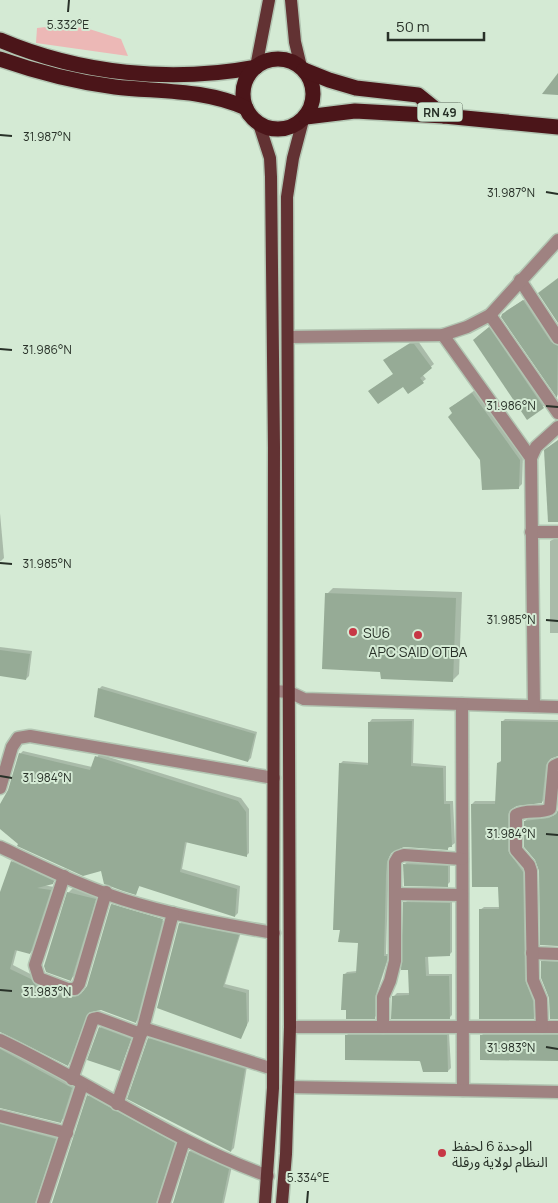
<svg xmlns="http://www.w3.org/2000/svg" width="558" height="1203" font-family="Manrope,'Noto Sans Arabic',sans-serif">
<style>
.green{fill:#ecb8b6}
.shadow{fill:#0003}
.building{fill:#96ab96}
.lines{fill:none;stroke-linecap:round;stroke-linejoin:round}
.minor-casing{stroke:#b2c5b2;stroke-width:15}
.major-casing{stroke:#b2c5b2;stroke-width:15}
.highway-casing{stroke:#b2c5b2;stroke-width:18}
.minor{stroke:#9f8281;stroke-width:12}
.major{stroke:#623233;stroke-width:12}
.highway{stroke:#4b1519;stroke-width:15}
.ticks{fill:none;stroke:#283128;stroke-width:2}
.poi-dot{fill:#c73745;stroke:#d4ead4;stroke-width:2}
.labels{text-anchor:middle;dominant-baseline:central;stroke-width:4;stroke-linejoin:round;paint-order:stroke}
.shield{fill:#d4ead4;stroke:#5c685c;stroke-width:1}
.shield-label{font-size:12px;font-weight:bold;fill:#283128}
.poi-label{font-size:14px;fill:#283128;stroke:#d4ead4;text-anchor:start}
.ticks-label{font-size:12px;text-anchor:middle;fill:#283128;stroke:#d4ead4;stroke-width:4;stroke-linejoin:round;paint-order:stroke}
</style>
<rect width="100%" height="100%" fill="#d4ead4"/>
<!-- green -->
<path class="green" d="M55 26 86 28 121 39 128 56 36 43 37 28Z"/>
<!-- shadow -->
<g class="shadow">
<path d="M527 298 558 342V396L503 317 506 311Z"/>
<path d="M492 325 546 404 527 419 477 337Z"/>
<path d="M413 341H418L434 364 422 374 426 379 408 393 403 386 369 391 394 374 388 357Z"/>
<path d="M475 390 523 456 522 484 519 487 450 408Z"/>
<path d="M0 513 4 558 1 561H0Z"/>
<path d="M558 537V633H550V541Z"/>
<path d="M333 588 462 592 459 674 453 680 382 671 327 594Z"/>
<path d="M0 647 32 651 29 676 26 679 0 675Z"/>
<path d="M102 686 257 732 251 758 248 761 99 689Z"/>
<path d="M372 719H414L413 763 446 766V801H453L455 843 447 849 404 846 393 851 389 857 386 954H389V956L377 993V1015L374 1018 347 1008 344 975 347 972 357 971 359 941 341 929 340 764 343 761 370 763 369 723Z"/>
<path d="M505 719 558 720V756L554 755 549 761 545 799 542 802 516 805 510 811V847L525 869 535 997 536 1015 533 1018 480 910 484 907H500L499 886 472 804 475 801H496L498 763 502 760V722Z"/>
<path d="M23 751 92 767 99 754 241 798 249 809V853L247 855 187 841 182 869 240 886 238 913 235 916 140 885 136 893 102 869 19 843 0 827V811L9 791 20 754Z"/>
<path d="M558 813V945L540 870 525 821 528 818 553 816Z"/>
<path d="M16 858 56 879 52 883 43 885 54 887 33 950 30 953 17 950 13 965 69 994H80L88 987 112 904 164 921 139 1019 135 1022 101 1009 90 1011 71 1061 68 1064 0 1029V895L12 862Z"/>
<path d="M408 861 450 864V882L447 885 405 864Z"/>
<path d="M73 888 99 895 76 974 71 979 68 893Z"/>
<path d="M408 900H452V952L449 955 428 956 429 974H452V1015L449 1018 394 996 397 993H410L405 903Z"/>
<path d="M116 901 166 916 165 919 113 903Z"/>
<path d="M183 920 241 932 225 984 249 990V1021L240 1038 180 924Z"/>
<path d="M545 959H558V1018L550 998 542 962Z"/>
<path d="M103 1025 133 1036 119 1070 100 1028Z"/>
<path d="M349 1033H449L451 1068 448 1071 346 1036Z"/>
<path d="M484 1033H558V1059L481 1036Z"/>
<path d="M152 1036 247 1066 234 1148 231 1151 149 1039Z"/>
<path d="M0 1043 75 1084 64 1118 60 1122 0 1107Z"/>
<path d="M92 1093 177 1140 159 1196 161 1203H53L88 1096Z"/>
<path d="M0 1119 58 1135 38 1196 39 1203H0Z"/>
<path d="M194 1148 232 1166 224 1203H174L190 1151Z"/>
</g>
<!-- building -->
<g class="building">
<path d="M558 73V95L542 94Z"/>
<path d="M558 278V323L538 293Z"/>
<path d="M523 300 551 342 558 346 557 398 501 317 502 314Z"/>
<path d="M489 327 544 408 527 420 473 340Z"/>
<path d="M409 344H414L432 368 420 378 424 383 408 394 403 387 378 404 368 391 393 374 383 360Z"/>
<path d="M472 393 520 460 519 489 482 490 480 460 448 417 452 413 449 408Z"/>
<path d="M558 440V522H548L544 450Z"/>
<path d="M325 593 456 598 453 682 381 679 380 672 322 669Z"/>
<path d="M0 650 30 654 26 680 0 676Z"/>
<path d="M98 688 255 734 248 762 94 717Z"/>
<path d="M412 721 411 766 443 768 444 804H450L452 847H448V850L404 847 391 853 387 862 386 875 384 956H387V960L375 997V1019H346V1010H341L343 974 356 973 358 943 338 942 340 930H333L339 763 368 765V722Z"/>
<path d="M501 721 558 722V756L550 759 546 765 542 803 517 806 510 810 508 815V851L523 872 525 980 533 1001 534 1019H479V909H499L498 887H472L471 804H495L497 763 501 762Z"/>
<path d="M19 753 90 770 95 756 238 801 246 812 247 857 185 842 180 872 237 889 235 917 139 886 136 895 123 891 104 884 101 871 83 876 17 846 18 844 0 829V804L8 790Z"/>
<path d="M558 810V946L540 945 539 871 535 860 524 847V821L549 818 556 814Z"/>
<path d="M11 861 54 881 53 884 37 888 51 890 30 954 15 950 10 969 31 979 36 986 65 997H75L81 994 87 986 111 904 163 919 136 1023 101 1010 88 1013 68 1066 0 1032V892Z"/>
<path d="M403 864 448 866V887L404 886Z"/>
<path d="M67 892 96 899 71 981 46 972 44 966Z"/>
<path d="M403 902 450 903V956L425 957 426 976H449L450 1019H391L392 996 409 995 408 970H401Z"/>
<path d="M179 923 239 935 223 987 246 993 247 1025 241 1039 157 1008Z"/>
<path d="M541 961 558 962V1019H550L549 998 541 978Z"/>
<path d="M99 1027 131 1039 120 1071 87 1060Z"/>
<path d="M345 1035H447L448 1072H423L420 1061 345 1060Z"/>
<path d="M480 1035H558V1061L480 1060Z"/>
<path d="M148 1038 245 1069 231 1152 127 1099Z"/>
<path d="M0 1049 72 1088 61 1123 0 1108Z"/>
<path d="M87 1095 175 1143 156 1203H52Z"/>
<path d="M0 1124 56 1139 35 1203H0Z"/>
<path d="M189 1151 229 1169 222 1203H173Z"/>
</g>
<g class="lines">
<defs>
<g id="minor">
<path d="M520 280 558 338"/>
<path d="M490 315 558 413"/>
<path d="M443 335 531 458"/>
<path d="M289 337 443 335 467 327 490 315 558 240"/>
<path d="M531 532H558"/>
<path d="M274 691 289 692 304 699 558 707"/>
<path d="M462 704 463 1090"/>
<path d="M534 706 531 458 536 447 558 427"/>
<path d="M0 788 12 747 18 738 30 736 274 778"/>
<path d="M0 847C45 868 91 891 138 904 183 917 228 925 274 933"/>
<path d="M64 876 35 965 39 978 68 989H75L79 984 106 892"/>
<path d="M395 894 462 895"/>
<path d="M532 953 558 954"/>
<path d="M290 1027H558"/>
<path d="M383 1027V997L390 981 395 961V862L398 857 404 855 462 859"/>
<path d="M542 1027 541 999 533 980 531 871 529 865 516 850V815C526 809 540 814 550 809L554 766 558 764"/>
<path d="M143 1028 273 1069"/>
<path d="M0 1040C91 1083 173 1142 268 1176"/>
<path d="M72 1079 93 1019 98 1018 141 1034"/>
<path d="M288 1087 558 1092"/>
<path d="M117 1104 143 1028 173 913"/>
<path d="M0 1116 67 1133"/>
<path d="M43 1203 82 1085"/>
<path d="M164 1203 184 1141"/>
</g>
<g id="major">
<path d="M291 0 295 42 301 67"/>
<path d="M256 67 269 0"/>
<path d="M259 124 270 158 271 177 274 447 273 1088 265 1203"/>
<path d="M282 1203 286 1154 290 1027 287 197 293 158 303 120"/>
</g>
<g id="highway">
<path d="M0 40C80 74 171 83 256 67"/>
<circle cx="278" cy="94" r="35"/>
<path d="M0 59C37 72 76 82 115 87 159 92 205 89 246 108"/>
<path d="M304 70 329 80 356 88 418 95 444 116 355 111 306 117"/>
<path d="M444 116 558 127"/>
</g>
</defs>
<!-- minor casing -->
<use href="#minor" class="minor-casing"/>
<!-- major casing -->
<use href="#major" class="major-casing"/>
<!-- highway casing -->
<use href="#highway" class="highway-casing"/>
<!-- minor -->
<use href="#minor" class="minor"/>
<!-- major -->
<use href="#major" class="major"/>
<!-- highway -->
<use href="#highway" class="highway"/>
</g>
<!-- ticks -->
<path class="ticks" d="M68 12 69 0M0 135 12 136M546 192 558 194M0 349 12 350M546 406 558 407M0 563 12 564M546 620 558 621M0 776 12 778M546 834 558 835M0 990 12 991M546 1047 558 1049M307 1203 308 1191"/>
<!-- markers -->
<g class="poi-dot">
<circle cx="353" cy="632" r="5"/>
<circle cx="418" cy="635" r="5"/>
<circle cx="442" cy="1153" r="5"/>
</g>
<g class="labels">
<!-- shield labels -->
<rect class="shield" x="417.5" y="102.5" width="45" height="19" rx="4"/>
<g class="shield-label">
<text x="440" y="112">RN 49</text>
</g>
<!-- poi labels -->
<g class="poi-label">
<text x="363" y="632">SU6</text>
<text x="418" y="651" text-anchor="middle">APC SAID OTBA</text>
<text x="452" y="1145">الوحدة 6 لحفظ<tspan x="452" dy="16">النظام لولاية ورقلة</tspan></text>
</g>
</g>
<g class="ticks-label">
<text x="68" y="29">5.332°E</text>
<text x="47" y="141">31.987°N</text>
<text x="511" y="197">31.987°N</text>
<text x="47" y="354">31.986°N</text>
<text x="511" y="410">31.986°N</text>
<text x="47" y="568">31.985°N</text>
<text x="511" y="624">31.985°N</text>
<text x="47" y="782">31.984°N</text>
<text x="511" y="838">31.984°N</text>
<text x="47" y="996">31.983°N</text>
<text x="511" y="1052">31.983°N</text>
<text x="308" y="1182">5.334°E</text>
</g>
<!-- scale -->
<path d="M388 32v8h96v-8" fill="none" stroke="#283128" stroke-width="2.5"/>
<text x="396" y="32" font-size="15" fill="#283128" stroke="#d4ead4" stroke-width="4" paint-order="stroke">50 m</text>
</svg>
